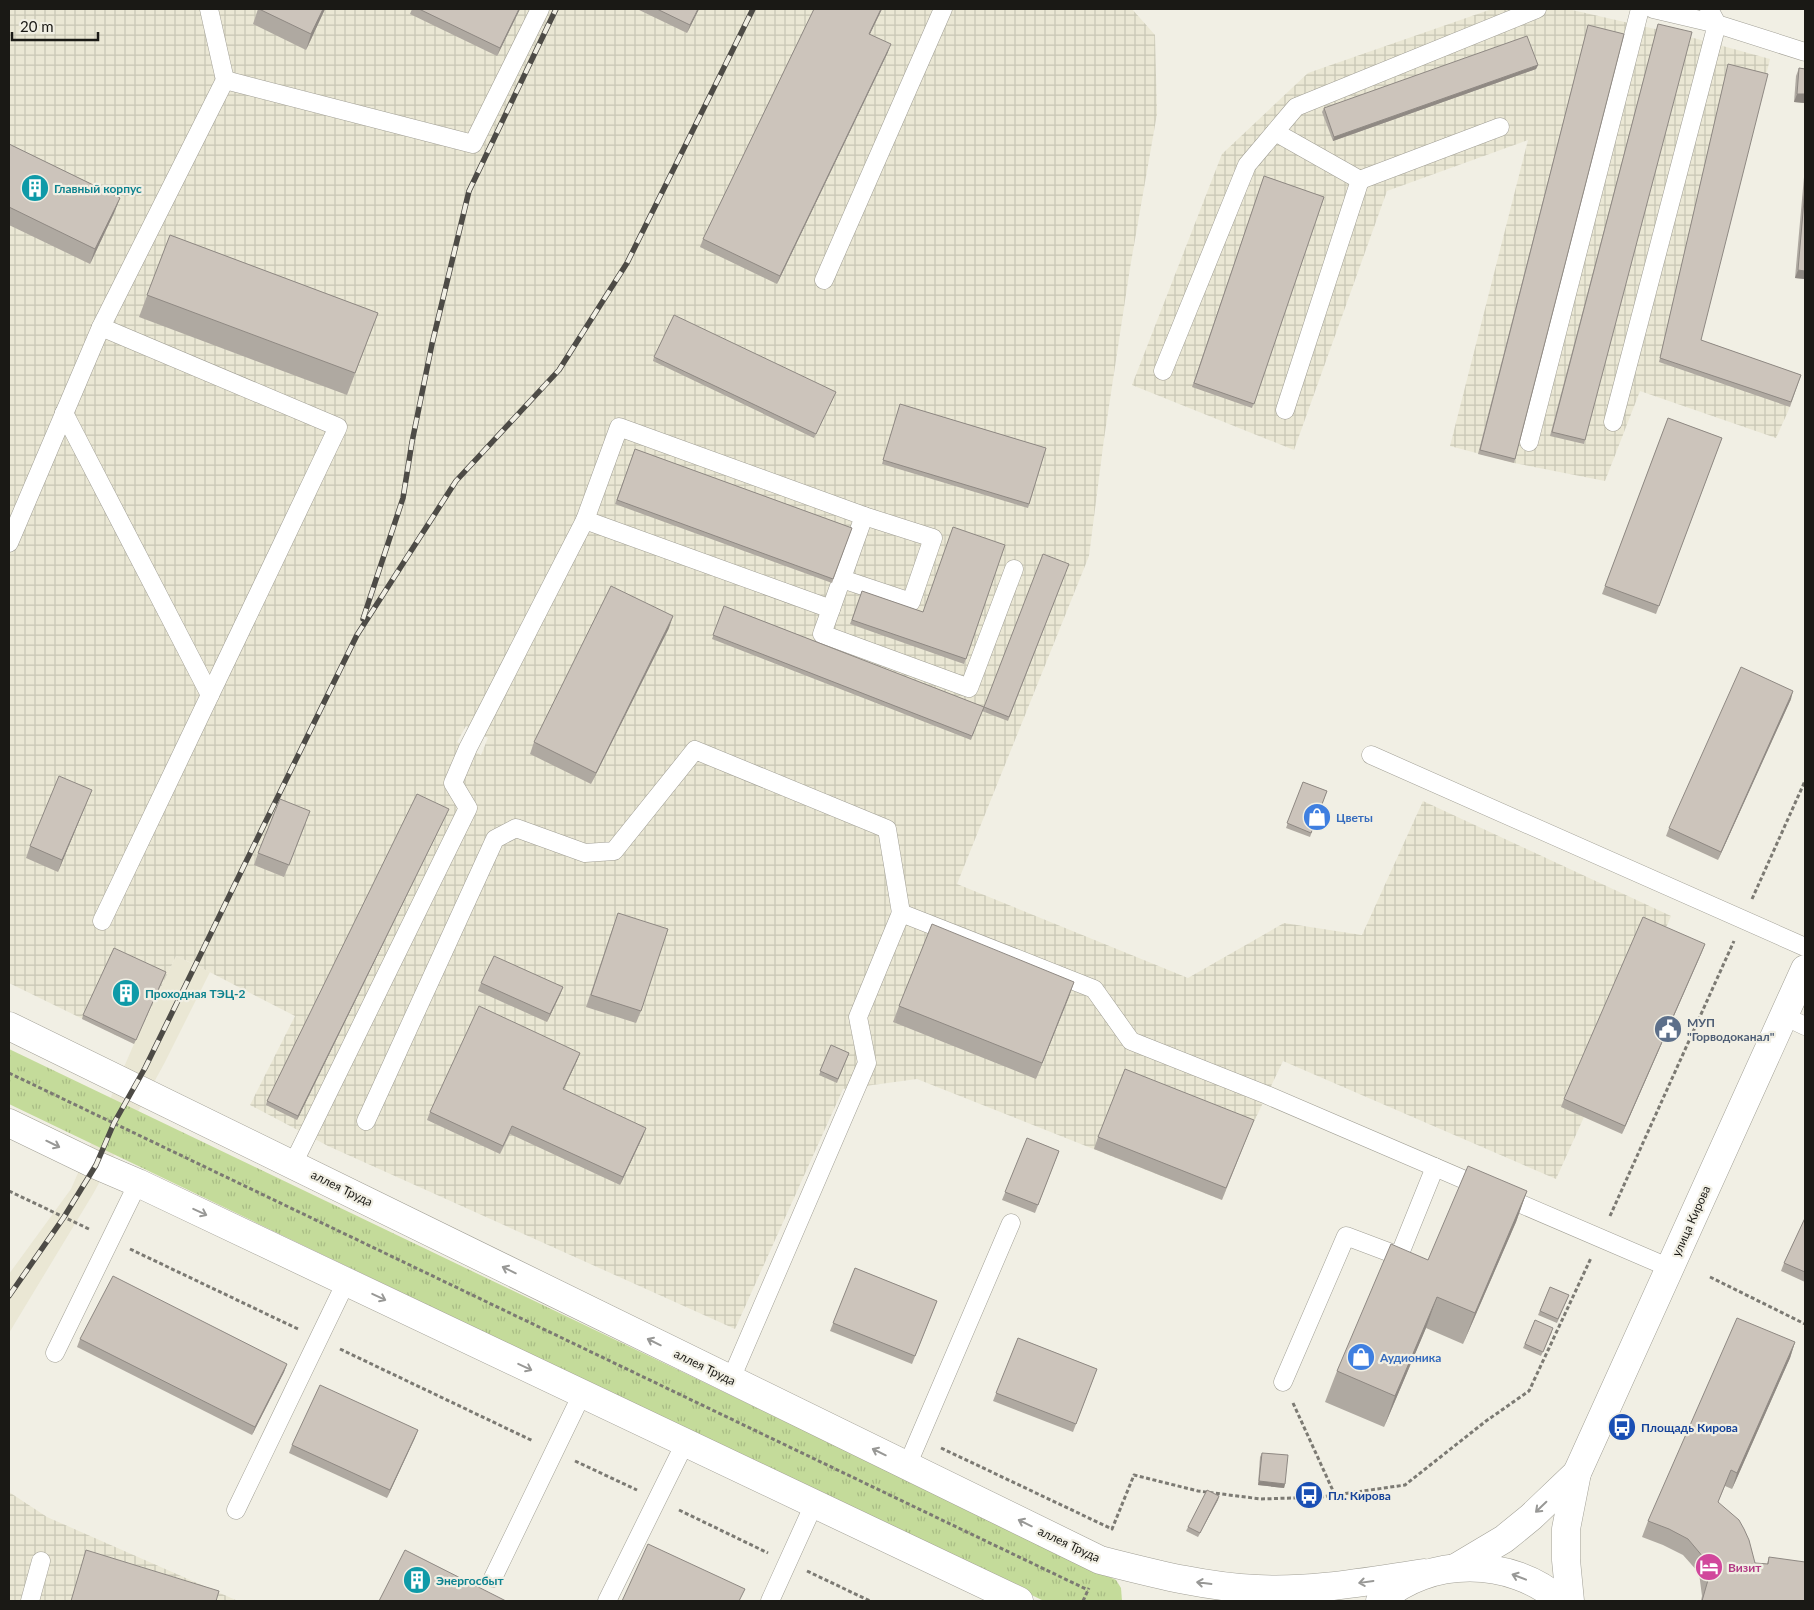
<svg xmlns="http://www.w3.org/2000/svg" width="1814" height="1610" font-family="Lato,sans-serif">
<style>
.built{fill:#eae7d4}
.industrial{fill:url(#industrial-grid);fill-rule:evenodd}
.grass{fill:url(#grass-tufts)}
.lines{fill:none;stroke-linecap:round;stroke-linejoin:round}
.service-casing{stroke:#a19f95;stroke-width:19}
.tertiary-casing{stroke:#a19f95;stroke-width:29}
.secondary-casing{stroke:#a19f95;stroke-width:29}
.path{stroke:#7c7a73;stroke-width:3;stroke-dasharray:4 2.5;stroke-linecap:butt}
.service{stroke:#fff;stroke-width:18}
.tertiary{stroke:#fff;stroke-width:28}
.secondary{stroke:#fff;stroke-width:28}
.rail-casing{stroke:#4d4b46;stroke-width:5.5}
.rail{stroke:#f1efe4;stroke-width:4;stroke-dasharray:11;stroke-linecap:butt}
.wall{fill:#afa9a1}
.shaded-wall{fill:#8f8983}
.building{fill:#ccc4bb;stroke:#8f8983}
.oneway{stroke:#989896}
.labels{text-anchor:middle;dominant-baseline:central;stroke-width:4.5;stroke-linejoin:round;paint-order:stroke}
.culture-label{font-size:12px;font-weight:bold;fill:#0d838f;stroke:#f1efe4;text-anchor:start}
.shop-label{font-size:12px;font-weight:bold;fill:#366cbe;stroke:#f1efe4;text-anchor:start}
.service-label{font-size:12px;font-weight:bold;fill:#4e5e75;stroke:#f1efe4;text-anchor:start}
.street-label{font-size:12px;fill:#1a1915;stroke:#f1efe4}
.transit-label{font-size:12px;font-weight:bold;fill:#164399;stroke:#f1efe4;text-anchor:start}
.hotel-label{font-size:12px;font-weight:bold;fill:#b23c85;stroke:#f1efe4;text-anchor:start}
</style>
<defs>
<pattern id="industrial-grid" width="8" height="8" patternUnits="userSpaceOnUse" patternTransform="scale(1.25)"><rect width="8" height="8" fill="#eae7d4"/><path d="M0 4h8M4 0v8" fill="none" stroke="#c8c6b5"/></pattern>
<pattern id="grass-tufts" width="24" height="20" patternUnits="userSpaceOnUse" patternTransform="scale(1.25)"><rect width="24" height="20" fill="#c4db9a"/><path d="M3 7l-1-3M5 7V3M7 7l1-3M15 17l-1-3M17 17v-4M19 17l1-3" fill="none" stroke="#a8bb84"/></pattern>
</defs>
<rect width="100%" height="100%" fill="#f1efe4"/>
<!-- built -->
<path class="built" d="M176 956 210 972 165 1062 93 1194 9 1333V1274L71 1189 134 1044Z"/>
<!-- industrial -->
<g class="industrial">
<path d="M9 9H1132L1155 35 1157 114 1130 268 1104 439 1089 556 957 884 1188 978 1284 923 1362 935 1423 801 1671 916 1663 935 1562 1107 1584 1117 1556 1179 1283 1061 1249 1132 1222 1200 917 1079 843 1089 735 1329 328 1146 250 1105 295 1016 196 965 176 956 134 1044 9 983ZM466 726 488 738 481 755 457 742Z"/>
<path d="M1492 9H1568L1690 37 1770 59 1700 344 1790 407 1776 438 1640 391 1605 481 1514 463 1450 446 1528 140 1387 191 1294 450 1132 385 1222 154 1308 73Z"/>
<path d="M9 1492 47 1517 238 1601H9Z"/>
</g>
<!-- grass -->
<path class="grass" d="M9 1049 1116 1580 1121 1588 1122 1601H1044L9 1104Z"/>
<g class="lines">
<defs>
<g id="service">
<path d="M1709 9 1717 24 1805 52"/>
<path d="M225 80 473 144 540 9"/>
<path d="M1275 132 1360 180 1285 410"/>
<path d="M1360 180 1500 127"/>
<path d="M824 280 943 9"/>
<path d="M1163 371 1247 165 1296 107 1537 9"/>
<path d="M64 413 210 695"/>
<path d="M1613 422 1717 24 1653 9"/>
<path d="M1529 442 1640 9"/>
<path d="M585 520 619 427 864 516 831 609"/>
<path d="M9 543 101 327"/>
<path d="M842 579 911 602 933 538 864 516"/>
<path d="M1371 755 1805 947"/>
<path d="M102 921 338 427 101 327 225 80 209 9"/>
<path d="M1784 1016 1805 1026"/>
<path d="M366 1121 495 839 516 828 585 853 614 851 695 750 887 829 901 913 1094 989 1131 1041 1267 1095 1670 1268"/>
<path d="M293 1164 468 808 453 783 468 748 585 520 831 609 822 634 969 688 1014 569"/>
<path d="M55 1353 138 1183"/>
<path d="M731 1379 867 1063 858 1017 901 913"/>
<path d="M1283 1382 1346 1236 1399 1256 1435 1167"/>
<path d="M907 1466 1011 1223"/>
<path d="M236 1510 346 1282"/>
<path d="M493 1578 582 1394"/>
<path d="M30 1601 41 1561"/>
<path d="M607 1601 685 1443"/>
<path d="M770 1601 814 1504"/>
</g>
<g id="tertiary">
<path d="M9 1026 1100 1560C1152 1573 1204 1587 1257 1589 1313 1592 1369 1581 1424 1573"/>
<path d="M9 1123 96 1165 138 1183 1019 1601"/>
</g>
<g id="secondary">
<path d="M1457 1567 1504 1539 1531 1517 1577 1473"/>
<path d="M1380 1601C1429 1556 1511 1557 1561 1601"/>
<path d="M1570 1601 1566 1560V1529L1577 1473 1805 969"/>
</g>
</defs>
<!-- service casing -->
<use href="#service" class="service-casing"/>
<!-- tertiary casing -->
<use href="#tertiary" class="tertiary-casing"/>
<!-- secondary casing -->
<use href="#secondary" class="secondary-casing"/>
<!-- path -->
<g class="path">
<path d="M1752 899 1805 781"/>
<path d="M9 1073 1088 1590"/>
<path d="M9 1191 91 1230"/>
<path d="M1610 1216 1734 941"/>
<path d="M130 1249 298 1329"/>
<path d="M1710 1277 1805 1324"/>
<path d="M340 1349 533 1441"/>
<path d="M1293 1403 1334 1493"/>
<path d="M941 1448 1112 1529 1134 1475 1198 1491 1261 1499 1321 1497 1405 1485 1486 1421 1529 1391 1591 1258"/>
<path d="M575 1461 637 1490"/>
<path d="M679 1510 768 1553"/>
<path d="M807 1571 870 1601"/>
<path d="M1083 1601 1089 1588"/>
</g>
<!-- service -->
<use href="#service" class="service"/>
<!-- tertiary -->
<use href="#tertiary" class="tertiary"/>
<!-- secondary -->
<use href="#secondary" class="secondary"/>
<defs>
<g id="rail">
<path d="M363 619 403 498 412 442 432 344 469 191 556 9"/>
<path d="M9 1296 64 1217 96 1165 114 1123 145 1068 357 635 456 481 559 370 627 263 753 9"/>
</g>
</defs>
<!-- rail casing -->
<use href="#rail" class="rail-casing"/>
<!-- rail -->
<use href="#rail" class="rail"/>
</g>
<!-- wall -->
<g class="wall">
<path d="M258 9H325L306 50 253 24Z"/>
<path d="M412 9H520L497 56 410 14Z"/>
<path d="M637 9H699L687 33Z"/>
<path d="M814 9H882L870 34 888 52 777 284 700 247 703 239Z"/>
<path d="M1658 24 1585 440 1584 444 1550 436Z"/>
<path d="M1588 25 1515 459 1514 463 1478 454Z"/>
<path d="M1728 64 1701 340 1801 375 1790 407 1659 362Z"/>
<path d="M1538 65 1536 69 1333 141 1322 112 1324 108Z"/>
<path d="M1799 68 1805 69V103L1794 102 1796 76Z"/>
<path d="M9 144 120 198 114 213 90 264 9 225Z"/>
<path d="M1805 173V279L1795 278 1804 177Z"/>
<path d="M1264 176 1324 197 1252 408 1192 387Z"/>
<path d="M170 235 378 313 347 395 139 317Z"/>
<path d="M654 357 836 392 814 438 653 361Z"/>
<path d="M900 404 1046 448 1028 508 882 464Z"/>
<path d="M1668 418 1722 438 1656 614 1602 594Z"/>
<path d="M635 449 852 528 832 583 615 504Z"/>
<path d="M1005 545 964 664 850 624 862 591 923 612Z"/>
<path d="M1069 564 1008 721 982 711 971 740 712 639 724 606 984 707Z"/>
<path d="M669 628 591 784 530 754 534 742Z"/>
<path d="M1791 699 1718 860 1666 836 1669 828Z"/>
<path d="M1303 782 1327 791 1310 837 1286 828Z"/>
<path d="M87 802 58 872 26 858 30 846Z"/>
<path d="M449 809 297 1120 266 1105 267 1101Z"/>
<path d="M306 823 284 877 254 865 258 853Z"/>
<path d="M614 924 641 1011 636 1023 586 1007Z"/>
<path d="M1705 944 1622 1134 1561 1107 1564 1099Z"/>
<path d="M165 976 134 1044 82 1019 83 1015Z"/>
<path d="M1074 982 1036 1079 893 1022 899 1006Z"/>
<path d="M481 983 563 987 547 1022 478 991Z"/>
<path d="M831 1045 849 1053 837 1083 819 1075Z"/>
<path d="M580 1053 564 1089 643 1136 620 1185 510 1134 500 1154 427 1120 430 1112Z"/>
<path d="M1249 1132 1222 1200 1094 1149 1098 1137Z"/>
<path d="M1027 1138 1059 1151 1035 1213 1002 1200Z"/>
<path d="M1527 1191 1516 1222 1463 1344 1426 1328 1384 1427 1325 1402 1337 1371 1428 1260Z"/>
<path d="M1805 1218V1282L1781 1271 1784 1263Z"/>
<path d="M855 1268 937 1301 912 1364 830 1331Z"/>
<path d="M1550 1287 1569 1295 1557 1323 1538 1315Z"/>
<path d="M1535 1320 1552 1332 1541 1356 1523 1348Z"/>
<path d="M1018 1338 1097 1369 1073 1432 993 1401Z"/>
<path d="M80 1339 287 1364 284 1372 252 1435 77 1347Z"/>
<path d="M1795 1342 1790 1358 1732 1489 1725 1486 1718 1502 1755 1563 1767 1564 1769 1557 1805 1601H1701L1702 1596 1699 1573 1683 1555 1663 1545 1642 1537 1648 1521Z"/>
<path d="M418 1430 387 1498 289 1453 292 1445Z"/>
<path d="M1262 1453 1285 1484 1284 1488 1258 1485 1260 1457Z"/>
<path d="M1219 1496 1198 1537 1186 1531 1188 1527Z"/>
</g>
<!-- shaded-wall -->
<g class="shaded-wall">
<path d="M323 9H325L306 50 311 34Z"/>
<path d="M519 9H520L497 56 500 48Z"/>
<path d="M698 9H699L687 33 690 25Z"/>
<path d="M881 9H882L866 42 869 34Z"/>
<path d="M891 44 888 52 777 284 780 276Z"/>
<path d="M1538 65 1536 69 1333 141 1334 137Z"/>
<path d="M1797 94H1805V103L1794 102Z"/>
<path d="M120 198 114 213 90 264 95 249Z"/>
<path d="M1798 270 1805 271V279L1795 278Z"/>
<path d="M673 616 669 628 591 784 596 773Z"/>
<path d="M1793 691 1791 699 1718 860 1721 852Z"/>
<path d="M92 790 87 802 58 872 62 860Z"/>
<path d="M449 809 447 813 297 1120 298 1116Z"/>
<path d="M1705 944 1702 952 1622 1134 1625 1126Z"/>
<path d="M1074 982 1069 997 1036 1079 1042 1063Z"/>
<path d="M563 987 560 995 547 1022 550 1014Z"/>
<path d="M580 1053 577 1061 560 1097 563 1089Z"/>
<path d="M646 1128 643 1136 620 1185 623 1177Z"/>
<path d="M1527 1191 1516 1222 1463 1344 1475 1313Z"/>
<path d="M1437 1297 1426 1328 1384 1427 1395 1396Z"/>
<path d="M1795 1342 1790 1358 1732 1489 1737 1473Z"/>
<path d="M287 1364 284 1372 252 1435 255 1427Z"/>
<path d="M418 1430 415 1438 387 1498 390 1490Z"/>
<path d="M1259 1481 1285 1484 1284 1488 1258 1485Z"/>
<path d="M1219 1496 1218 1500 1198 1537 1200 1533Z"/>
</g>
<!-- building -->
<g class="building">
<path d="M259 9H323L311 34Z"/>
<path d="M419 9H519L500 48Z"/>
<path d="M657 9H698L690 25Z"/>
<path d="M814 9H881L869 34 891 44 780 276 703 239Z"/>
<path d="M1658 24 1692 32 1585 440 1552 432Z"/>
<path d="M1588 25 1624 34 1515 459 1480 450Z"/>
<path d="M1527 36 1538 65 1334 137 1324 108Z"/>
<path d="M1728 64 1768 74 1701 340 1801 375 1791 402 1660 358Z"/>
<path d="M1799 68 1805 69V94H1797Z"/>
<path d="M9 144 120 198 95 249 9 207V208Z"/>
<path d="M1264 176 1324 197 1254 404 1194 383Z"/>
<path d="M1805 189V271L1798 270Z"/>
<path d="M170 235 378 313 355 373 147 295Z"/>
<path d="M674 315 836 392 816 434 654 357Z"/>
<path d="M900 404 1046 448 1029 504 883 460Z"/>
<path d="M1668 418 1722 438 1659 606 1605 586Z"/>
<path d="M635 449 852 528 833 579 617 500Z"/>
<path d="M953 527 1005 545 966 659 852 620 862 591 923 612Z"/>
<path d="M1043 554 1069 564 1009 717 984 707Z"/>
<path d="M611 586 673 616 596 773 534 742Z"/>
<path d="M724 606 984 707 972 736 713 635Z"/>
<path d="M1741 667 1793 691 1721 852 1669 828Z"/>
<path d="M59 776 92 790 62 860 30 846Z"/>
<path d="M1303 782 1327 791 1311 833 1287 823Z"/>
<path d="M417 794 449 809 298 1116 267 1101Z"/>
<path d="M280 799 310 811 289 865 258 853Z"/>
<path d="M618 913 668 929 641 1011 591 995Z"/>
<path d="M1643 917 1705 944 1625 1126 1564 1099Z"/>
<path d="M932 924 1074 982 1042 1063 899 1006Z"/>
<path d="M114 948 166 972 136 1040 83 1015Z"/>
<path d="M494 956 563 987 550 1014 481 983Z"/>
<path d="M479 1006 580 1053 563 1089 646 1128 623 1177 512 1126 503 1146 430 1112Z"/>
<path d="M831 1045 849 1053 838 1079 820 1071Z"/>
<path d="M1125 1069 1254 1120 1226 1188 1098 1137Z"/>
<path d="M1027 1138 1059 1151 1038 1205 1005 1192Z"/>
<path d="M1468 1166 1527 1191 1475 1313 1437 1297 1395 1396 1337 1371 1391 1244 1428 1260Z"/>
<path d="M1805 1218V1272L1784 1263Z"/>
<path d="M855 1268 937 1301 915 1356 833 1323Z"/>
<path d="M113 1276 287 1364 255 1427 80 1339Z"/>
<path d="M1550 1287 1569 1295 1558 1319 1540 1311Z"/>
<path d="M1737 1318 1795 1342 1737 1473 1731 1470 1718 1502 1739 1520 1744 1529 1749 1540 1755 1563 1768 1564 1769 1557 1805 1562V1601H1702L1708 1580 1704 1558 1688 1539 1669 1529 1648 1521Z"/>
<path d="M1535 1320 1553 1328 1543 1352 1525 1344Z"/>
<path d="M1018 1338 1097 1369 1076 1424 996 1393Z"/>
<path d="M320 1385 418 1430 390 1490 292 1445Z"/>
<path d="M1262 1453 1288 1455 1285 1484 1259 1481Z"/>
<path d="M1207 1490 1219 1496 1200 1533 1188 1527Z"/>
<path d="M648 1544 745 1589 739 1601H622Z"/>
<path d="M86 1550 219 1591 216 1601H71Z"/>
<path d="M405 1550 506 1601H379Z"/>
</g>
<!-- one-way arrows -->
<defs><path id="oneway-shaft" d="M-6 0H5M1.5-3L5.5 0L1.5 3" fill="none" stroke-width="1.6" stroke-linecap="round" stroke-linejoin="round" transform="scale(1.25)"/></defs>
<g class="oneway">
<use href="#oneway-shaft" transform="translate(53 1144) rotate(26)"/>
<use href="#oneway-shaft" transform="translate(200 1212) rotate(25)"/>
<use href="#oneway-shaft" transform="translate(509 1270) rotate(-154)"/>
<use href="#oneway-shaft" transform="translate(379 1297) rotate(25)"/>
<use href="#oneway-shaft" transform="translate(654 1342) rotate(-154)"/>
<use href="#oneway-shaft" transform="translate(525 1367) rotate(25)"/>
<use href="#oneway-shaft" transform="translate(879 1452) rotate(-154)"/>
<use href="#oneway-shaft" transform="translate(1541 1507) rotate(136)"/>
<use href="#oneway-shaft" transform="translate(1025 1523) rotate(-154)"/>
<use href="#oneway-shaft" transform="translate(1519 1577) rotate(-159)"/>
<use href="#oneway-shaft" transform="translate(1366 1582) rotate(172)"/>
<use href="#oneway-shaft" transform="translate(1204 1583) rotate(-173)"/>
</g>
<!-- icons -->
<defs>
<symbol id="building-disc" viewBox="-11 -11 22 22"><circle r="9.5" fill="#0f9aa8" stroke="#f1efe4"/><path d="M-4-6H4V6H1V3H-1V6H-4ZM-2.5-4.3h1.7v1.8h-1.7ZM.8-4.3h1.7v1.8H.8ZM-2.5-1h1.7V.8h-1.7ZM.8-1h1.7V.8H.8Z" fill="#fff"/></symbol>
<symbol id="shop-disc" viewBox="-11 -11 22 22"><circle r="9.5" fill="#3f7fe0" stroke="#f1efe4"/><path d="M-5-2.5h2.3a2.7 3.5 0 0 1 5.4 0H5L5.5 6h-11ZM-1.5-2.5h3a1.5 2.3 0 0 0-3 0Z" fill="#fff"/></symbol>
<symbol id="civic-disc" viewBox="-11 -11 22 22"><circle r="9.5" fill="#5c6f8a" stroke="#f1efe4"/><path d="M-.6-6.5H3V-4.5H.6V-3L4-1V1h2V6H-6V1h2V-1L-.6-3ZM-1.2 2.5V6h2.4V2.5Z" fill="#fff"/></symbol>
<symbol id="bus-disc" viewBox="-11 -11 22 22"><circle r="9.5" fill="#1a4fb4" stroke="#f1efe4"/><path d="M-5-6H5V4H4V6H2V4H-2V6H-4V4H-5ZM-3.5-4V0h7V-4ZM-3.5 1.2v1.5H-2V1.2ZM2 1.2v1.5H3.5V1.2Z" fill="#fff"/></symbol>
<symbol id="hotel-disc" viewBox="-11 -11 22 22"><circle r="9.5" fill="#d1479c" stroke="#f1efe4"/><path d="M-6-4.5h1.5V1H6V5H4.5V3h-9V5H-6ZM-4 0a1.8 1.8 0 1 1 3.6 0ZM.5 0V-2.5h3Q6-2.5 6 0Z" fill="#fff"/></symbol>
</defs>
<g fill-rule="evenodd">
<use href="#building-disc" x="19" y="172" width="32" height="32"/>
<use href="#shop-disc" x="1301" y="801" width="32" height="32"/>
<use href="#building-disc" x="110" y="977" width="32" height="32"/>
<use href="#civic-disc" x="1652" y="1013" width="32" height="32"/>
<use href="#shop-disc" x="1345" y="1341" width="32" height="32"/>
<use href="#bus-disc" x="1606" y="1411" width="32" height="32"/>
<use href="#bus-disc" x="1293" y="1479" width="32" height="32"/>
<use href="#hotel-disc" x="1693" y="1551" width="32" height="32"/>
<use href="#building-disc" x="401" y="1564" width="32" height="32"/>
</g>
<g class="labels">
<!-- culture labels -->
<g class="culture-label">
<text x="54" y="188">Главный корпус</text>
<text x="145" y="993">Проходная ТЭЦ-2</text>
<text x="436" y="1580">Энергосбыт</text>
</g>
<!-- shop labels -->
<g class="shop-label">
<text x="1336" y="817">Цветы</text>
<text x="1380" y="1357">Аудионика</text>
</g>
<!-- service labels -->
<g class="service-label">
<text x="1687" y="1022">МУП<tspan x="1687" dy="14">"Горводоканал"</tspan></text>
</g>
<!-- street labels -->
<g class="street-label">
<text transform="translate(342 1188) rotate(26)">аллея Труда</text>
<text transform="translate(1691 1221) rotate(-66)">улица Кирова</text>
<text transform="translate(705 1367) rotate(26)">аллея Труда</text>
<text transform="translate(1069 1544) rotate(25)">аллея Труда</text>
</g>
<!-- transit labels -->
<g class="transit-label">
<text x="1641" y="1427">Площадь Кирова</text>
<text x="1328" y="1495">Пл. Кирова</text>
</g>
<!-- hotel labels -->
<g class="hotel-label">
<text x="1728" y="1567">Визит</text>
</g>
</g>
<!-- border -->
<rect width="1814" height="1610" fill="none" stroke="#1a1915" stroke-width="20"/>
<!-- scale -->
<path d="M12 32v8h86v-8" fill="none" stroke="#1a1915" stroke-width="2.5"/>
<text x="20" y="32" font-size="15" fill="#1a1915" stroke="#f1efe4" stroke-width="4" paint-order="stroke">20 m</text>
</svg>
